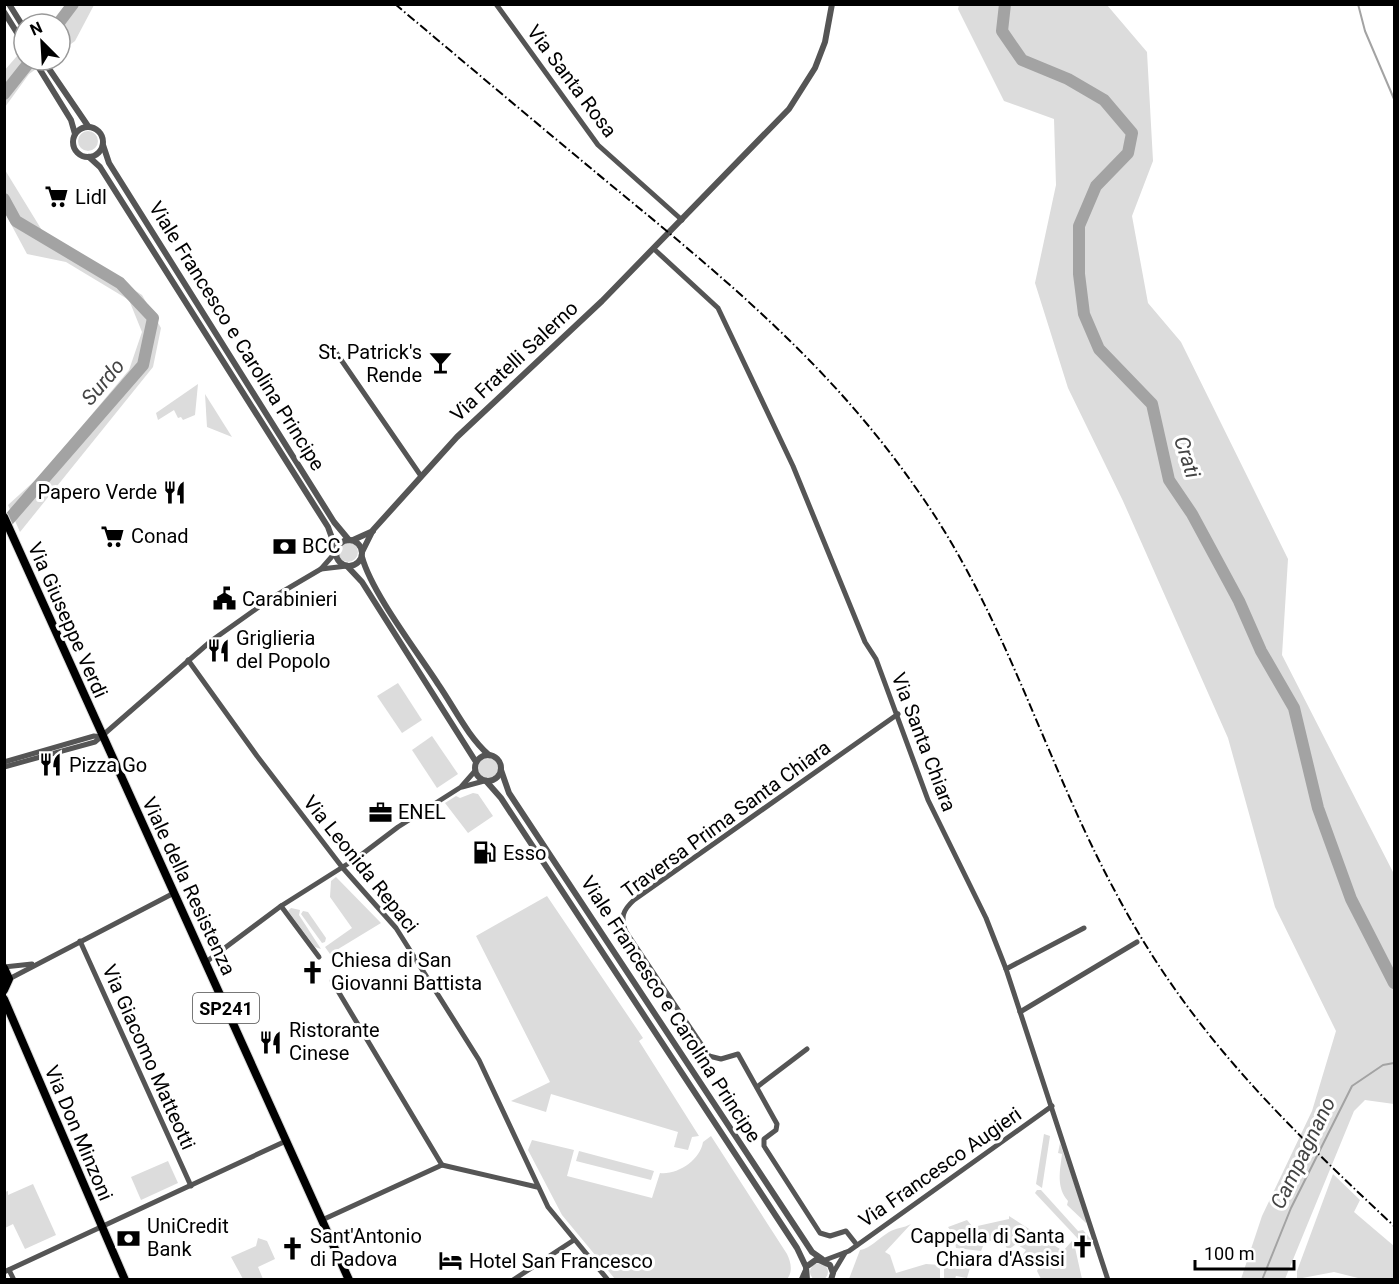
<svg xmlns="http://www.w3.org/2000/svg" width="1399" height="1284" font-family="Roboto,sans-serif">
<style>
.green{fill:#dcdcdc}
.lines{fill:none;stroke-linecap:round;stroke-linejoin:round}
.stream{stroke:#a3a3a3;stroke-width:2}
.river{stroke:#a3a3a3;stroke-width:12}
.primary-casing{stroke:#dbdbdb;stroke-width:10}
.minor{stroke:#555;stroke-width:5}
.tertiary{stroke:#555;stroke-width:6}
.primary{stroke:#000;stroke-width:8}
.rail{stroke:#000;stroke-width:2;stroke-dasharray:9 3 1.5 3;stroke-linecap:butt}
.labels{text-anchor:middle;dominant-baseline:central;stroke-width:6;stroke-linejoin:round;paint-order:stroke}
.shield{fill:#fff;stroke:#4c4c4c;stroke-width:1.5}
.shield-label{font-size:18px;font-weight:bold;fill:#000}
.street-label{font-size:20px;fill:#000;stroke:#fff}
.poi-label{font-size:20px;fill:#000;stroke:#fff;text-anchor:start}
.water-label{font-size:21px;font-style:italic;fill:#444;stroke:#fff}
</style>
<rect width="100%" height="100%" fill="#fff"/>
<!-- green -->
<g class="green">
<path d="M65 5H94L75 41 60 52V24H50Z"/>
<path d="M959 5H1107L1147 52 1153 161 1132 216 1148 303 1181 342 1288 559 1282 655 1394 874V1104L1365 1100 1354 1111 1285 1279H1241L1262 1216 1312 1111 1336 1031 1275 907 1228 738 1123 501 1068 388 1035 283 1056 185 1054 119 1004 101 958 9Z"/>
<path d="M24 48V60H49L29 74 5 107 4 71Z"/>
<circle cx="88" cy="141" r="10"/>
<path d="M4 161 5 170 43 232 142 295 161 328 153 367 20 532 8 505 41 475 129 370 142 332 129 300 66 262 27 254 5 213Z"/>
<path d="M198 384 195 415 183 420 181 417 178 418 174 410 158 420 156 413Z"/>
<path d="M205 394 232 437 207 427Z"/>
<circle cx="348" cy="552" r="10"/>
<path d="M398 683 422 720 402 733 377 696Z"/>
<path d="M432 736 458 774 437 788 412 750Z"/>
<circle cx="488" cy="768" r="10"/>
<path d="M473 793 478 794 493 816 468 833 445 803 456 796 460 798Z"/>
<path d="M336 877 381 923 330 954 325 947 352 928 330 897 331 881Z"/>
<path d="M547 896 643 1038 639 1041 699 1136 692 1137 688 1150 674 1147 678 1132 551 1094 546 1112 511 1101 550 1082 476 936Z"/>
<path d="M291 908 300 910 299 915 321 949 315 947 288 911Z"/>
<path d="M303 911 308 912 326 938 325 942 322 943 301 914Z"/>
<path d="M1044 1134 1050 1136 1042 1188 1036 1184Z"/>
<path d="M711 1136 787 1254C791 1262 793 1272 787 1279H615L562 1215 528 1150 532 1140 574 1150 567 1176 652 1198 660 1173C678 1175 700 1160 703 1142Z"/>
<path d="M1060 1143 1087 1221 1086 1223 1067 1205 1068 1201C1056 1187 1060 1171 1062 1154L1058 1153Z"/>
<path d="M579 1151 654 1171 651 1180 576 1161Z"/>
<path d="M168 1161 178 1183 141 1200 131 1177Z"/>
<path d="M1333 1174 1360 1200 1354 1212 1394 1246V1279H1362L1334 1272 1297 1279V1271Z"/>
<path d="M33 1184 56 1235 25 1249 13 1224 5 1228V1192L8 1191V1195Z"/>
<path d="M1037 1190H1041L1078 1231 1083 1230 1095 1244 1091 1247 1087 1239 1080 1241 1035 1193Z"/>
<path d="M1009 1216 1063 1251 1072 1241 1074 1243 1082 1279H1041L1037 1271 1039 1267 1037 1263 1032 1266 1021 1257 1026 1250 1016 1244 1008 1250 1002 1240 985 1241 981 1251 956 1248 954 1236 948 1227 967 1220 973 1227 1009 1219Z"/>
<path d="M911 1224 885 1252 890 1255 896 1273 926 1264 940 1265V1279H849L860 1250C871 1248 879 1238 889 1232 895 1228 904 1228 911 1224Z"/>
<path d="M258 1238 267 1241 275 1259 258 1267 263 1279H243L231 1257 256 1246Z"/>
<path d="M952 1253 970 1268 967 1278 956 1276 955 1279H944V1269Z"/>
<circle cx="819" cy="1272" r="9"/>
</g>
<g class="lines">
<!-- stream -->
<g class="stream">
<path d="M1358 4 1365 31 1394 99"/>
<path d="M1262 1280 1291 1208 1352 1086 1383 1065 1394 1063"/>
</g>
<!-- river -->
<g class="river">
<path d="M1005 4 1002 31 1022 60 1068 79 1104 100 1132 133 1128 153 1096 186 1079 226V274L1084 314 1099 349 1152 404 1169 480 1192 514 1239 601 1261 651 1294 708 1318 808 1351 899 1394 983"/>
<path d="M58 24 73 4"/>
<path d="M4 94 31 60"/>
<path d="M4 199 16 221 120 283 153 318 143 365 4 525"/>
</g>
<defs>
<g id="primary">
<path d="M4 517 349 1280"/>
<path d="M4 968 9 979 4 990"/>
<path d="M4 999 125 1280"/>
</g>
</defs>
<!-- primary casing -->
<use href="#primary" class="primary-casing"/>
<!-- minor -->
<g class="minor">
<path d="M496 4 598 145 682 220"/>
<path d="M654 249 718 308 793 466 865 642 876 659 928 800 986 918 1006 969 1108 1280"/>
<path d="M335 351 421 476"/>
<path d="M321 569 347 566"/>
<path d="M188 660 257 756 342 867 396 928 479 1060 548 1207 608 1280"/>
<path d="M4 762 94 736 102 737"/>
<path d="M4 767 95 742 211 641 270 599 321 569 335 553"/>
<path d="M462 787 484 781"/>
<path d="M281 906 319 957"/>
<path d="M80 941 191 1186"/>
<path d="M206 962 281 906 357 858 398 827 461 787 475 771"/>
<path d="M4 967 32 964"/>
<path d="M1006 969 1084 928"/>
<path d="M9 979 174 893"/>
<path d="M332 981 442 1165"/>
<path d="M1020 1012 1137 942"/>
<path d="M757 1087 807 1049"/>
<path d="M322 1220 442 1165 537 1187"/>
<path d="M857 1245 846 1231 830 1236 820 1233 764 1146V1139L776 1130 777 1124 738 1054 721 1059 709 1056 626 932C620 917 623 910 634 900L898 714"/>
<path d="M825 1260 849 1251 1052 1106"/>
<path d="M9 1270 14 1280"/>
<path d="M4 1272 286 1141"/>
<path d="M833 1273 845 1253"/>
<path d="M513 1280 574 1240"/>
<path d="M801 1280 805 1271"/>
</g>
<!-- tertiary -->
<g class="tertiary">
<path d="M9 4 24 28"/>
<path d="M4 12 24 44"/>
<path d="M34 60 71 120 75 134"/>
<path d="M43 60 88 126"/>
<circle cx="88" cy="142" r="15"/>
<path d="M103 145 109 163 334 522 349 540"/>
<path d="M89 157 100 167 328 527 336 549"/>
<circle cx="349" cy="553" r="13"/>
<path d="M353 540 373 531"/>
<path d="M362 552 373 530 457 437 602 301 789 109 815 68 825 42 832 4"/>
<path d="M362 557C372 593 416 650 438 684 454 707 468 737 489 755"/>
<path d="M347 566 362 582 476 762"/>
<circle cx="488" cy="768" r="13"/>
<path d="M501 770 509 793 812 1252 822 1259"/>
<path d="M486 781 501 798 797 1248 806 1267"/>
<path d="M807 1280 806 1267 817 1259 830 1265 833 1273 831 1280"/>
</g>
<!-- primary -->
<use href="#primary" class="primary"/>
<!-- rail -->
<path class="rail" d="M395 4C465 63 535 122 605 180 723 277 830 364 918 491 1006 615 1045 763 1117 895 1190 1032 1282 1121 1394 1226"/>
</g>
<!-- icons -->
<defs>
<symbol id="supermarket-bare" viewBox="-9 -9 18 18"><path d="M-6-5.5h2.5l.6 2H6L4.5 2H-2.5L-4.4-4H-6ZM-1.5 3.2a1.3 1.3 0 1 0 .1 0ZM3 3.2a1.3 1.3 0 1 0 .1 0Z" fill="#000" stroke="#fff" stroke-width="2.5" paint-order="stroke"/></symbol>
<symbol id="bar-bare" viewBox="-9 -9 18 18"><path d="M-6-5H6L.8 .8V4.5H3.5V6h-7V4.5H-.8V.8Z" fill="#000" stroke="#fff" stroke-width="2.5" paint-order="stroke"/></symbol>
<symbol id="restaurant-bare" viewBox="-9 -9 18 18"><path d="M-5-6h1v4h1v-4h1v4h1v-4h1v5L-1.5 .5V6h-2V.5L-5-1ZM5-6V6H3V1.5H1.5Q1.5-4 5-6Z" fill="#000" stroke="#fff" stroke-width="2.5" paint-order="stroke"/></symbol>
<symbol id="bank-bare" viewBox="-9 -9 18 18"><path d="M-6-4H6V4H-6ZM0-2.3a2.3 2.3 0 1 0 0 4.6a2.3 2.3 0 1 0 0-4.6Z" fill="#000" stroke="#fff" stroke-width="2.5" paint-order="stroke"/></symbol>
<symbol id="civic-bare" viewBox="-9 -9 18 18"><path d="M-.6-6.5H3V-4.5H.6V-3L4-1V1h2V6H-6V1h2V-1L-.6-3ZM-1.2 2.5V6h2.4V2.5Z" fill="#000" stroke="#fff" stroke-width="2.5" paint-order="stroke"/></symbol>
<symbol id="office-bare" viewBox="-9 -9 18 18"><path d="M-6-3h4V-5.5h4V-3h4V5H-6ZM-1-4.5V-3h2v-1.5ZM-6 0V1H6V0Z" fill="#000" stroke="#fff" stroke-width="2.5" paint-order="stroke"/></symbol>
<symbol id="fuel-bare" viewBox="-9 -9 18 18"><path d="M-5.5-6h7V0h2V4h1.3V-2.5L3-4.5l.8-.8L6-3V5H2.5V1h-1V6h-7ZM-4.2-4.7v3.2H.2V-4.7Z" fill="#000" stroke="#fff" stroke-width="2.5" paint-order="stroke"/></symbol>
<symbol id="church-bare" viewBox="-9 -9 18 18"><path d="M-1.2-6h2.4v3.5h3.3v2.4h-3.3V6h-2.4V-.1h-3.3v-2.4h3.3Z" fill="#000" stroke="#fff" stroke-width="2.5" paint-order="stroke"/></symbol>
<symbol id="hotel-bare" viewBox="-9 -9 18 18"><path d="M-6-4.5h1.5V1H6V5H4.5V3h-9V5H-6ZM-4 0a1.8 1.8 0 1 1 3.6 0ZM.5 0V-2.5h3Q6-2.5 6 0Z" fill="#000" stroke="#fff" stroke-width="2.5" paint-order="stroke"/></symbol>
</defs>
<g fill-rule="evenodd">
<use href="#supermarket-bare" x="40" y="180" width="33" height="33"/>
<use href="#bar-bare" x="424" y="346" width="33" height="33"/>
<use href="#restaurant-bare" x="158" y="476" width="33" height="33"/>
<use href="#supermarket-bare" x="96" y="520" width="33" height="33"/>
<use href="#bank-bare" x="268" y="530" width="33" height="33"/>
<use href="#civic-bare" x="208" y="582" width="33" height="33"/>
<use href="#restaurant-bare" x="202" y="634" width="33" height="33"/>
<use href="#restaurant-bare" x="34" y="748" width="33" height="33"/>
<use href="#office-bare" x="364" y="796" width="33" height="33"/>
<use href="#fuel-bare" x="468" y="836" width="33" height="33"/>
<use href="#church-bare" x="296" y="956" width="33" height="33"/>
<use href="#restaurant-bare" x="254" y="1026" width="33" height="33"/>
<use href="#bank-bare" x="112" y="1222" width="33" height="33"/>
<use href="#church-bare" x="1066" y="1230" width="33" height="33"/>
<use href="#church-bare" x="276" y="1232" width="33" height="33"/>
<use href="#hotel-bare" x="434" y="1244" width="33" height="33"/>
</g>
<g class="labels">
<!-- shield labels -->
<rect class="shield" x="193" y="993" width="66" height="30" rx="4.5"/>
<g class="shield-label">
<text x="226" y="1008">SP241</text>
</g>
<!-- street labels -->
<g class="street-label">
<text transform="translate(572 81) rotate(53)">Via Santa Rosa</text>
<text transform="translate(237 336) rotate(58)">Viale Francesco e Carolina Principe</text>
<text transform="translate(514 361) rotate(-43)">Via Fratelli Salerno</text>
<text transform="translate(68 620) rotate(66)">Via Giuseppe Verdi</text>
<text transform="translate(924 742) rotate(69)">Via Santa Chiara</text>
<text transform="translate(726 819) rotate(-36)">Traversa Prima Santa Chiara</text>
<text transform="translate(361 864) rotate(51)">Via Leonida Repaci</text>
<text transform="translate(189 886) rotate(65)">Viale della Resistenza</text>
<text transform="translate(671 1009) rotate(57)">Viale Francesco e Carolina Principe</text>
<text transform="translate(149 1057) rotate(66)">Via Giacomo Matteotti</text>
<text transform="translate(79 1133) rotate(67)">Via Don Minzoni</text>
<text transform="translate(940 1167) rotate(-35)">Via Francesco Augieri</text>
</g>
<!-- poi labels -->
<g class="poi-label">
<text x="75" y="197">Lidl</text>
<text x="422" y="352" text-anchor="end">St. Patrick's<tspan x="422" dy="23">Rende</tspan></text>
<text x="157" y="492" text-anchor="end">Papero Verde</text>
<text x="131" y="536">Conad</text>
<text x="302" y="546">BCC</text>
<text x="242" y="599">Carabinieri</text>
<text x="236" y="638">Griglieria<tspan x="236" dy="23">del Popolo</tspan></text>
<text x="69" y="765">Pizza Go</text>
<text x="398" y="812">ENEL</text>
<text x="503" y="853">Esso</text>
<text x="331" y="960">Chiesa di San<tspan x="331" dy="23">Giovanni Battista</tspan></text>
<text x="289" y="1030">Ristorante<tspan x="289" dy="23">Cinese</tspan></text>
<text x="147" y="1226">UniCredit<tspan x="147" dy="23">Bank</tspan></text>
<text x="310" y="1236">Sant'Antonio<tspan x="310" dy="23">di Padova</tspan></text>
<text x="1065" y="1236" text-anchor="end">Cappella di Santa<tspan x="1065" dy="23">Chiara d'Assisi</tspan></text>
<text x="469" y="1261">Hotel San Francesco</text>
</g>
<!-- water labels -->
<g class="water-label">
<text transform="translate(103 382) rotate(-49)">Surdo</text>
<text transform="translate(1187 457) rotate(72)">Crati</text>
<text transform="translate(1303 1153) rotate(-64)">Campagnano</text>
</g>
</g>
<!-- border -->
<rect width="1399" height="1284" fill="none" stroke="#000000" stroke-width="12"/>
<!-- north arrow -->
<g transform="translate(42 42) rotate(336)"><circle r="28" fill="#ffffff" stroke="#999999" stroke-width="1.5"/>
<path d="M0-4.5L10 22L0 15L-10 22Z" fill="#000000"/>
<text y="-9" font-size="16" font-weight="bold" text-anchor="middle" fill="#000000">N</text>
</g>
<!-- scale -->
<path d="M1195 1260v9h99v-9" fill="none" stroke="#000000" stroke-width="3"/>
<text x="1204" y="1260" font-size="18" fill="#000000" stroke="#ffffff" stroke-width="4.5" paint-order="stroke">100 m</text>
</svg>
